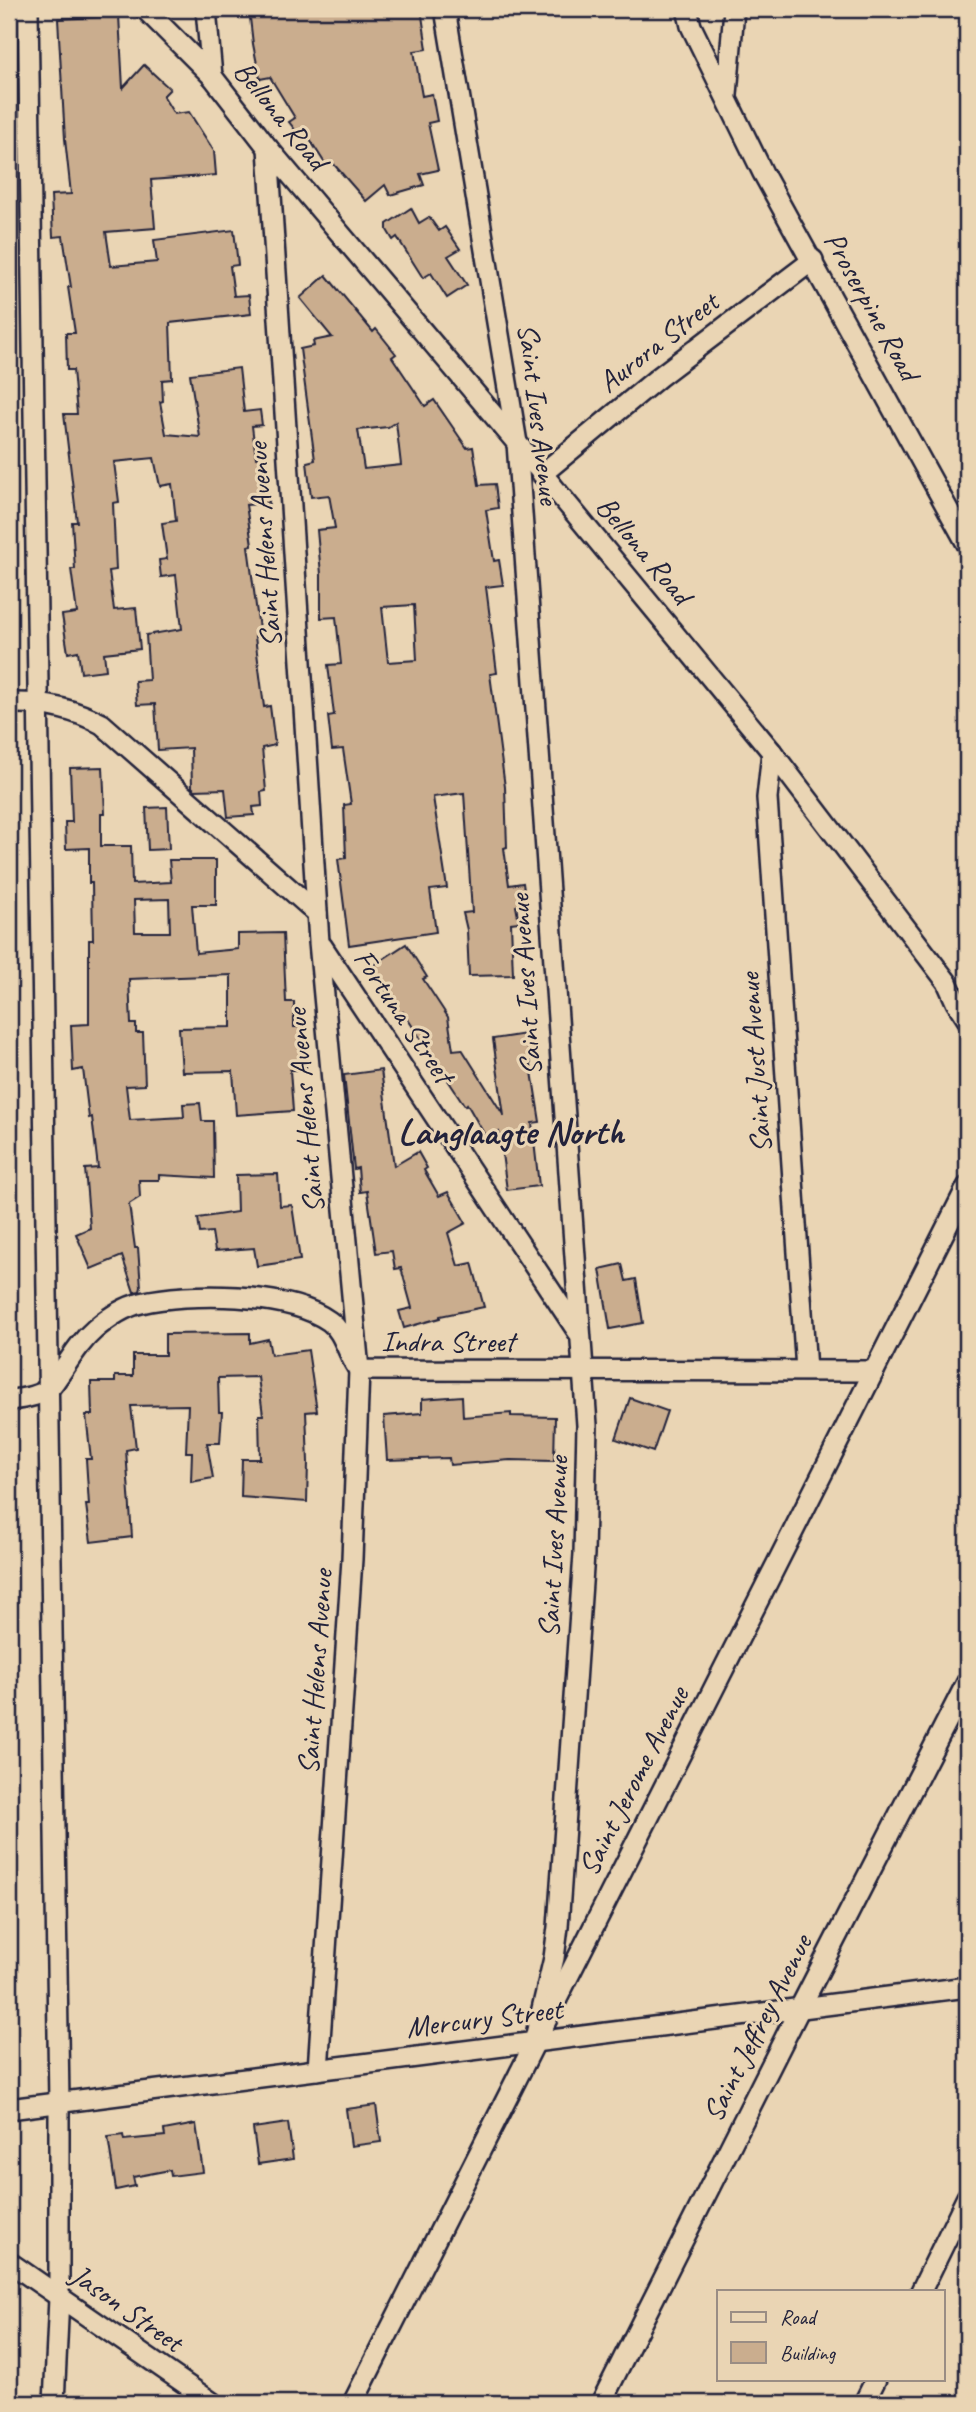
<svg xmlns="http://www.w3.org/2000/svg" width="976" height="2412" font-family="Caveat,sans-serif">
<style>
.building{fill:#caad8e;stroke:#22223b;stroke-width:2;fill-rule:evenodd}
.lines{fill:none;stroke-linecap:round;stroke-linejoin:round}
.minor-casing{stroke:#22223b;stroke-width:24}
.minor{stroke:#ead5b4;stroke-width:19}
.labels{text-anchor:middle;dominant-baseline:central;stroke-width:6;stroke-linejoin:round;paint-order:stroke}
.street-label{font-size:30px;fill:#22223b;stroke:#ead5b4}
.district-label{font-size:37px;font-weight:bold;fill:#22223b;stroke:#ead5b4}
</style>
<rect width="100%" height="100%" fill="#ead5b4"/>
<filter id="ink" filterUnits="userSpaceOnUse"><feTurbulence type="fractalNoise" baseFrequency=".0143" numOctaves="2"/><feDisplacementMap in="SourceGraphic" scale="14" xChannelSelector="R" yChannelSelector="G"/><feConvolveMatrix kernelMatrix="1 2 1 2 8 2 1 2 1" color-interpolation-filters="sRGB"/></filter>
<g filter="url(#ink)">
<!-- building -->
<g class="building">
<path d="M249 9H421L427 49 414 51 422 96 432 94 437 121 428 123 438 170 420 174 424 185 390 195 385 185 366 201 331 161 326 165 305 132 300 136 289 122 295 118 270 77 260 79 253 44Z"/>
<path d="M119 16 123 88 144 65 170 89 163 96 174 114 189 112 214 151 216 175 151 180 155 228 106 232 111 266 157 262 154 240 234 230 238 265 230 266 234 296 249 295 251 314 170 323 172 379 162 380 163 401 160 402 166 434 200 437 190 374 239 368 244 412 260 410 262 425 252 426 256 458 265 457 269 503 246 505 252 545 248 546 260 636 255 637 264 707 270 706 275 745 262 748 266 791 261 792 262 806 253 807 254 815 228 817 225 789 195 790 192 787 191 748 158 750 155 704 137 705 135 681 149 680 146 635 182 629 176 575 161 577 159 560 167 559 162 523 176 521 172 484 160 486 154 458 114 462 119 502 113 503 116 570 109 571 114 610 136 608 140 649 104 653 106 670 81 673 78 651 68 653 62 615 77 613 71 569H75L72 522H77L64 414H77L73 370H67L66 333H75L68 287H71L63 236 53 237 51 195 71 194 65 139 58 19Z"/>
<path d="M411 208 419 223 429 217 439 231 445 227 460 249 448 256 467 285 447 298 431 273 423 278 397 237 393 240 387 230V224Z"/>
<path d="M326 275 373 332 376 329 396 354 392 357 425 406 434 400 467 448 473 447 479 485 495 484 498 508 486 510 494 561 499 560 503 585 486 587 497 673 490 674 505 787 507 847 504 848 509 885 523 883 526 904 516 906 519 922 511 923 513 975 469 976 467 930 463 913 472 912 464 793 433 797 447 888 430 890 436 932 349 945 338 859 346 858 344 805 351 804 343 749 332 750 328 716 334 715 328 665 341 664 336 617 321 618V574L317 530 335 528 329 495 311 497 307 462 315 460 300 349 314 346 313 341 332 337 300 298ZM396 422 401 465 364 469 358 430 388 427ZM414 605 417 660 388 662 382 607Z"/>
<path d="M103 767 105 814H101V846H131L132 884 171 882 169 860H216V905H192L196 953 238 949V934L283 933 286 1002H294V1027H302L300 1053H306V1070H290L293 1111 236 1115 233 1071 182 1072 179 1028 231 1027V975L129 979 131 1024H136V1033H143L145 1085 126 1086 130 1120 184 1117 183 1104 200 1103 202 1121H213L214 1178 159 1175V1180H139L140 1197 129 1204 135 1248H138L141 1287 140 1291 134 1292 122 1256 91 1269 76 1234 90 1228 85 1169 98 1168 92 1117 89 1118 83 1069 73 1071 71 1025 89 1024V940H93L92 883H89V848L66 849 65 822H72L70 768ZM169 899 170 932H135L134 900Z"/>
<path d="M167 807 169 849 148 850 146 808Z"/>
<path d="M406 944 427 977 423 979 448 1017 453 1050 462 1049 504 1116 493 1039 526 1034 540 1122 532 1123 539 1186 507 1190 499 1132 487 1139 467 1104 465 1106 403 1012 397 1017 387 1003 392 1000 371 967Z"/>
<path d="M381 1070 394 1166 418 1152 427 1168 424 1170 439 1196 448 1192 466 1223 448 1233 458 1266 472 1263 484 1307 440 1316V1318L404 1328 399 1311 412 1308 401 1268 395 1269 392 1251 376 1253 367 1191 360 1192 358 1168 354 1169 344 1075Z"/>
<path d="M278 1174 280 1206 292 1205 300 1260 257 1266 254 1248 215 1251 212 1232 200 1233 198 1218 237 1212 236 1175Z"/>
<path d="M622 1264 626 1281 636 1279 643 1323 610 1329 600 1269Z"/>
<path d="M250 1333V1343L268 1339 271 1355 308 1350 317 1411 306 1412 308 1462 307 1502 241 1497 242 1459H260L259 1415H263L258 1377 218 1378 219 1412H222L220 1443H207L213 1478 191 1482 192 1452H186L188 1405 131 1406 136 1448 126 1450 132 1537 91 1542 86 1505H89L86 1459H91L86 1415H92L91 1382H115V1376H133V1355H165V1334Z"/>
<path d="M462 1396 463 1417 511 1413V1416L555 1417 554 1461 510 1460 450 1465 449 1458 387 1460 384 1416 422 1413V1399Z"/>
<path d="M630 1398 667 1411 653 1452 616 1439Z"/>
<path d="M376 2105 381 2142 351 2146 346 2109Z"/>
<path d="M288 2123 293 2159 258 2164 253 2128Z"/>
<path d="M196 2124 203 2172 171 2176 170 2170 133 2177 135 2186 116 2190 108 2137 123 2135 124 2140 165 2136 164 2130Z"/>
</g>
<g class="lines">
<defs>
<g id="minor">
<path d="M28 9 59 2102V2298L54 2403"/>
<path d="M145 9 212 76 268 148 517 443 772 752 947 982 956 1002 967 1019"/>
<path d="M206 9 212 76"/>
<path d="M445 9 517 443 587 1425 584 1554 558 1927 554 1958 534 2043"/>
<path d="M687 9 691 26 763 173 967 544"/>
<path d="M727 95 734 9"/>
<path d="M268 148 319 942 359 1370 352 1559 318 2070"/>
<path d="M542 474 659 377 813 260"/>
<path d="M9 703C42 702 72 708 102 724L317 913"/>
<path d="M772 752 767 798 806 1370"/>
<path d="M322 946 578 1332"/>
<path d="M9 1400C21 1399 40 1396 49 1388 54 1384 58 1376 62 1371 72 1356 81 1341 95 1329 108 1318 124 1307 141 1303 188 1292 288 1292 329 1321 345 1332 347 1355 359 1370L874 1371"/>
<path d="M9 2109 967 1987"/>
<path d="M9 2262 213 2403"/>
<path d="M921 2291 967 2197"/>
<path d="M353 2403 967 1187"/>
<path d="M601 2403 800 2008 967 1682"/>
<path d="M864 2403 876 2379"/>
</g>
</defs>
<!-- minor casing -->
<use href="#minor" class="minor-casing"/>
<!-- minor -->
<use href="#minor" class="minor"/>
</g>
</g>
<g class="labels">
<!-- street labels -->
<g class="street-label">
<text transform="translate(281 115) rotate(51)">Bellona Road</text>
<text transform="translate(872 306) rotate(61)">Proserpine Road</text>
<text transform="translate(658 342) rotate(-38)">Aurora Street</text>
<text transform="translate(539 414) rotate(83)">Saint Ives Avenue</text>
<text transform="translate(264 545) rotate(-94)">Saint Helens Avenue</text>
<text transform="translate(644 550) rotate(50)">Bellona Road</text>
<text transform="translate(525 985) rotate(-94)">Saint Ives Avenue</text>
<text transform="translate(404 1016) rotate(56)">Fortuna Street</text>
<text transform="translate(755 1063) rotate(-94)">Saint Just Avenue</text>
<text transform="translate(305 1111) rotate(-95)">Saint Helens Avenue</text>
<text x="448" y="1341">Indra Street</text>
<text transform="translate(553 1547) rotate(-87)">Saint Ives Avenue</text>
<text transform="translate(315 1672) rotate(-86)">Saint Helens Avenue</text>
<text transform="translate(633 1781) rotate(-63)">Saint Jerome Avenue</text>
<text transform="translate(484 2018) rotate(-7)">Mercury Street</text>
<text transform="translate(757 2028) rotate(-63)">Saint Jeffrey Avenue</text>
<text transform="translate(127 2308) rotate(35)">Jason Street</text>
</g>
<!-- district labels -->
<g class="district-label">
<text x="511" y="1131">Langlaagte North</text>
</g>
</g>
<!-- margin -->
<rect width="976" height="2412" fill="none" stroke="#ead5b4" stroke-width="35"/>
<rect x="18" y="18" width="941" height="2377" fill="none" stroke="#22223b" stroke-width="2.5" filter="url(#ink)"/>
<!-- legend -->
<rect x="717" y="2290" width="228" height="91" fill="#ead5b4" stroke="#9a8d84" stroke-width="2"/>
<rect x="731" y="2312" width="35" height="10" fill="#ead5b4" stroke="#9a8d84" stroke-width="2"/>
<text x="780" y="2324" font-size="21" fill="#22223b">Road</text>
<rect x="731" y="2342" width="35" height="21" fill="#caad8e" stroke="#9a8d84" stroke-width="2"/>
<text x="780" y="2360" font-size="21" fill="#22223b">Building</text>
</svg>
